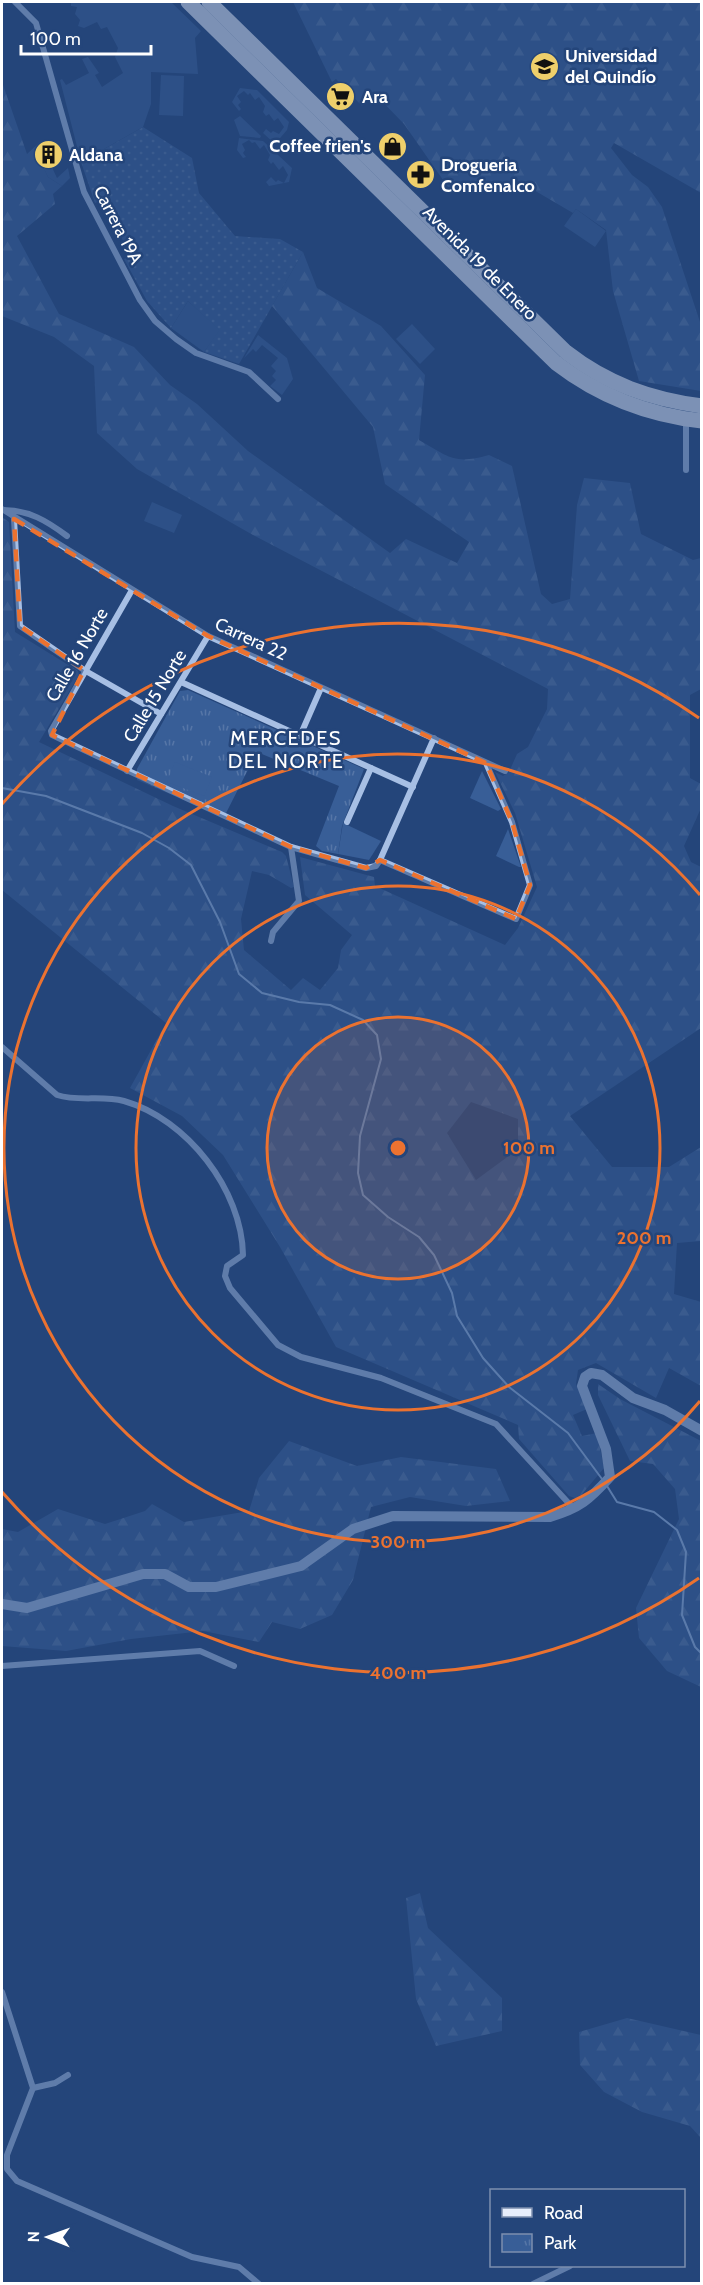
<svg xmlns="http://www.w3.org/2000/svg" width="703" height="2285" font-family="Cabin,sans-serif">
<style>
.grass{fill:url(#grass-dots)}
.forest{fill:url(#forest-firs);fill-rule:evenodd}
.park{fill:url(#park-tufts)}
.garden{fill:#385e97}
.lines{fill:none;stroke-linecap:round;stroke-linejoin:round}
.stream{stroke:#9bbae5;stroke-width:2}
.minor{stroke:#a7bfe4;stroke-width:6}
.tertiary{stroke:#a7bfe4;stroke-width:10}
.primary{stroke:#e7eefc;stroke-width:15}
.marked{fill:none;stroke:#eb7230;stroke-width:4.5;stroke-dasharray:12 8;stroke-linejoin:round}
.ring{fill:none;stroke:#eb7230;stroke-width:3}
.labels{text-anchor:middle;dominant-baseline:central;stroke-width:5;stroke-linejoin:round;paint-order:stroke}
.poi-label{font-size:18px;font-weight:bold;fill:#fff;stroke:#24457a;text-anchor:start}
.street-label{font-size:18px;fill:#fff;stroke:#24457a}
.neighbourhood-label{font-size:20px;letter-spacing:1.5px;fill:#fff;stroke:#24457a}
.centre{fill:#eb7230;stroke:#24457a;stroke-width:3}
.ring-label{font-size:18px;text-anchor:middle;font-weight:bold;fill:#eb7230;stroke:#24457a;stroke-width:5;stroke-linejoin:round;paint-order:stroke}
</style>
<defs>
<pattern id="grass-dots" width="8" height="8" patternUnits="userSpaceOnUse" patternTransform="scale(1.5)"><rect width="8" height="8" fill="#385e97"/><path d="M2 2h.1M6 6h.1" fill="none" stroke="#5676a7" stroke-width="1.8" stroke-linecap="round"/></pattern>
<pattern id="forest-firs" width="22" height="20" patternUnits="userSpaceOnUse" patternTransform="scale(1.5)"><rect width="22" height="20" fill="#385e97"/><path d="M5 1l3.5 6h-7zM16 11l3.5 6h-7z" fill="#5676a7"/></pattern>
<pattern id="park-tufts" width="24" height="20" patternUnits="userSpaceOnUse" patternTransform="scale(1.5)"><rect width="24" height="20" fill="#385e97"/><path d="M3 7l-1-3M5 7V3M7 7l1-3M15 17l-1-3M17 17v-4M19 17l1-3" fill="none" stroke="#5676a7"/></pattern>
</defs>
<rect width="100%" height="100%" fill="#24457a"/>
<!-- grass -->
<path class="grass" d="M143 127 192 158 199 193 235 236 280 239 303 252 239 364 204 352 219 330 188 301 171 328 147 301 124 259 130 255 103 200 95 203 81 162Z"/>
<!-- forest -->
<g class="forest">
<path d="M293 2H701V193L614 143 611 148 632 175 648 187 662 207 701 325V391L639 381 613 291 606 230 576 209 573 213 532 189 448 187 404 124 375 94 362 106 336 79 332 82Z"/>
<path d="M2 82 27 154 39 143 44 152 39 158 48 177 62 186 53 194 55 204 17 236 59 314 134 347 170 385 197 404 248 451 390 553 406 539 457 563 469 542 385 484 373 427 272 306 303 252 317 288 381 326 425 375 419 440C449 457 454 465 489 455L512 466 541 594 552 604 570 599 577 505 584 478 630 483 641 534 693 560 701 558V689L690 695V778L701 784V808L684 846 691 862 701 867V1028L570 1116 612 1167H669L701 1147V1241L677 1243 674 1294 701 1302V1386L669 1368 656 1398 596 1363 578 1370 576 1384 587 1409 573 1415 582 1436 597 1433 604 1468 578 1499 569 1496 519 1439 518 1425 336 1347 280 1247 223 1155 182 1116 130 1088 166 1023 2 890V517L9 522 15 632 78 671 79 675 39 742 173 806 282 852 286 856 294 887 291 888 269 875 252 871 241 919 244 950 291 990 303 978 320 990 338 968 341 950 352 935 305 895 300 857 374 877 375 886 505 945 518 928 537 887 515 813 495 772 503 776 509 772 517 754 528 747 547 709 548 689 253 535 137 469 97 433 94 366 54 337 2 316ZM471 1102 518 1119V1149L476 1180 447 1133Z"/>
<path d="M598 1384 620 1399 701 1441V1687L667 1671 639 1638 636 1608 679 1519 675 1489 653 1464 630 1461 598 1395Z"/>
<path d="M289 1441 357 1466 401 1457 496 1469 510 1501 466 1506 410 1497 371 1507 353 1580 332 1615 300 1629 272 1622 259 1642 203 1631 131 1639 66 1651 2 1646V1529L18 1532 58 1509 105 1524 145 1511 152 1504 184 1522 249 1511 259 1478Z"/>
<path d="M420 1893 428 1928 502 1998V2031L436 2046 416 1999 406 1898Z"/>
<path d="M627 2018 701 2035V2138L690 2126 642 2112 604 2092 580 2065 579 2032Z"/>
</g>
<!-- park -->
<path class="park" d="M188 690 364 769 342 826 338 854 322 851 316 846 339 786 257 752 224 817 137 780V769L180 691Z"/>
<!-- garden -->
<g class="garden">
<path d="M71 2H171L201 31 195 38 198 74 151 72V104L143 127 81 162 60 80 62 79 66 85 89 73 82 59 88 57 99 73 95 75 102 87 123 73 115 57 118 48 107 27 101 29 97 22 84 28 78 26 80 20 75 14 77 7 71 6Z"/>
<path d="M161 75 184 76 183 116 159 115Z"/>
<path d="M240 88 257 90 289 122 287 130 275 144 263 133 266 129 271 133 273 131 279 134 284 127 278 118 274 121 269 114 266 116 263 112 265 106 259 97 255 100 250 93 248 95 244 91 237 96 241 102 238 105 241 109 239 111 232 102Z"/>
<path d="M240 116 261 136 260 138 240 136 234 120Z"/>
<path d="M239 138 263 141 292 168 289 182 269 186 266 182 271 177 276 182 278 180 284 183 288 175 283 166 279 170 273 162 271 164 268 160 270 155 264 145 260 149 255 142 252 143 249 140 242 144 245 150 243 153 246 157 243 158 237 150Z"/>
<path d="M49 161 57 178 68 168 70 178 62 186 48 177 43 167Z"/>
<path d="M576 209 606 231 595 247 564 226Z"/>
<path d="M188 301 220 330 204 352 171 328Z"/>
<path d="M412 324 435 349 420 364 396 339Z"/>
<path d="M258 335 287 358 293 379 282 395 270 386 276 380 272 376 276 371 271 366 278 358 262 345 256 352 253 349 244 358Z"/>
<path d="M152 502 182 515 174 533 144 521Z"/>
<path d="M175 762 212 777 204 796 167 782Z"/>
<path d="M482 771 501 809 498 811 470 798Z"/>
<path d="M343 823 381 841 369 860 338 854Z"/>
<path d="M508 829 521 867H519L496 856Z"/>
</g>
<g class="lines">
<!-- stream -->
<g class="stream">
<path d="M2 788 46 796 142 833 169 848 191 865 220 922 239 974 262 993 299 1002 330 1005 363 1020 377 1035 381 1059 360 1136 358 1173 363 1195 388 1217 419 1237 434 1255 452 1293 457 1316 483 1358 509 1387 568 1433 602 1479"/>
<path d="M607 1486 617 1502 654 1512 677 1530 686 1552 682 1615 695 1647 702 1654"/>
</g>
<!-- minor -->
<g class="minor">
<path d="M15 2 36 23 84 192 140 300 155 321 176 339 196 353 249 372 278 399"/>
<path d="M686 420V470"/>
<path d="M2 509 208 636 505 771"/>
<path d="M3 510C29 510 47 521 67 536"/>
<path d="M14 519 20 626 84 670 161 714"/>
<path d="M132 590 51 731 52 735 291 847 366 868 376 866 380 860 434 738"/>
<path d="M181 682 413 787"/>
<path d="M300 736 321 688"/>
<path d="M127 771 208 636"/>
<path d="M347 822 371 768"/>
<path d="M380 860 516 919 530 885 512 822 486 763"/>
<path d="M271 941 273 932 299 901 291 847"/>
<path d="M2 1047 57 1095C78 1102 102 1095 124 1101 187 1119 242 1190 243 1255L227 1266 225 1276 230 1288 278 1345 301 1357 381 1378 496 1424 574 1509"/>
<path d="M2 1666 200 1651 234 1666"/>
<path d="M2 1992 33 2088 7 2155V2169L17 2181 192 2257 239 2267 259 2284"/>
<path d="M33 2088 55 2083 68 2075"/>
<path d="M533 2284 570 2266"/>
</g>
<!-- tertiary -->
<path class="tertiary" d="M2 1604 27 1608 143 1574H165L189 1587H216L301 1566 353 1529 393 1516 550 1517C580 1508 589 1500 610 1477L606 1449 582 1386 585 1377 591 1373 602 1375 633 1398 665 1410 702 1431"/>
<!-- primary -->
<g class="primary">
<path d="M188 2 556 363C599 396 647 415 702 421"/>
<path d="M209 2 566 352C607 384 650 399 702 406"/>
</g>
</g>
<!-- marked area -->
<path d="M0 0H703V2285H0ZM14 519 208 636 486 763 512 822 530 885 516 919 380 860 366 868 291 847 52 735 84 670 20 626Z" fill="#24457a" fill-opacity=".55" fill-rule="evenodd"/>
<path class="marked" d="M14 519 208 636 486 763 512 822 530 885 516 919 380 860 366 868 291 847 52 735 84 670 20 626Z"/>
<!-- distance rings -->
<circle cx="398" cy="1148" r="131" fill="#eb7230" fill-opacity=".12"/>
<g class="ring">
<circle cx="398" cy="1148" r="131"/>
<circle cx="398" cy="1148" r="262"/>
<path d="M700 1401A394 394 0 1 1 700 895"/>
<path d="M699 1578A525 525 0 0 1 2 1492M2 804A525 525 0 0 1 699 718"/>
</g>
<!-- icons -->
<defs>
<symbol id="university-disc" viewBox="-11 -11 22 22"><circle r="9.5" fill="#eecf6b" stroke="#24457a"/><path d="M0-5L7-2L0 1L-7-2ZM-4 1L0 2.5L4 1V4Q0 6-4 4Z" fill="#111"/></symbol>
<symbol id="supermarket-disc" viewBox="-11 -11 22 22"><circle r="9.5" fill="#eecf6b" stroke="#24457a"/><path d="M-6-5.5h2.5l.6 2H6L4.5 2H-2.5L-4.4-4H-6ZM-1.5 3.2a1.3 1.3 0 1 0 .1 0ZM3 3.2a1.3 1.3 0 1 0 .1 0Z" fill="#111"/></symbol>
<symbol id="shop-disc" viewBox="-11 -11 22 22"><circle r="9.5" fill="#eecf6b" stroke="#24457a"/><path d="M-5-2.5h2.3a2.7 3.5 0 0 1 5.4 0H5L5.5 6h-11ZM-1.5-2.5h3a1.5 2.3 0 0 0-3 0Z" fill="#111"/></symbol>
<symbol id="building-disc" viewBox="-11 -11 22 22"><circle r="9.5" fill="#eecf6b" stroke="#24457a"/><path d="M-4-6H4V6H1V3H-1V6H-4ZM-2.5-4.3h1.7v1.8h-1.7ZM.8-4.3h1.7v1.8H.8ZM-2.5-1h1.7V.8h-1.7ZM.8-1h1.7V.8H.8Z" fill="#111"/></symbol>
<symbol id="pharmacy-disc" viewBox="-11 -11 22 22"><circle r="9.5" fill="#eecf6b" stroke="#24457a"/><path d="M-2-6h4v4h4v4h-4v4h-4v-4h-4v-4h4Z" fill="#111"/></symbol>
</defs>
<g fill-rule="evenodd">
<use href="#university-disc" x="528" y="50" width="33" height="33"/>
<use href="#supermarket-disc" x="324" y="80" width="33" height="33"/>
<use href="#shop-disc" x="376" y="130" width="33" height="33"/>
<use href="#building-disc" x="32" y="138" width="33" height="33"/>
<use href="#pharmacy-disc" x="404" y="158" width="33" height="33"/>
</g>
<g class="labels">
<!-- poi labels -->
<g class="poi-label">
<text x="565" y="56">Universidad<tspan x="565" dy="21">del Quindío</tspan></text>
<text x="362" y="97">Ara</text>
<text x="371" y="146" text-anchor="end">Coffee frien's</text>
<text x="69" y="155">Aldana</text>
<text x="441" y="165">Drogueria<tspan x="441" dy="21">Comfenalco</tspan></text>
</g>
<!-- street labels -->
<g class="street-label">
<text transform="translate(118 225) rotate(63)">Carrera 19A</text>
<text transform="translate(480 263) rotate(45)">Avenida 19 de Enero</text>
<text transform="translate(251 639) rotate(25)">Carrera 22</text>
<text transform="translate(77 655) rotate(-60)">Calle 16 Norte</text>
<text transform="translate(155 696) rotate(-59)">Calle 15 Norte</text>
</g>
<!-- neighbourhood labels -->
<g class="neighbourhood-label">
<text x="286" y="738">MERCEDES<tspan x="286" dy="23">DEL NORTE</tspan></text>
</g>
</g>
<circle cx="398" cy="1148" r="9" class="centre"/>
<g class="ring-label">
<text x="529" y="1154">100 m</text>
<text x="644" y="1244">200 m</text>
<text x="398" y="1548">300 m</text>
<text x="398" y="1679">400 m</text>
</g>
<!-- border -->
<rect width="703" height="2285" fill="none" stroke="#ffffff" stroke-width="6"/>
<!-- legend -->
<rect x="490" y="2189" width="195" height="78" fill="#24457a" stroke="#7c8faf" stroke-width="1.5"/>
<rect x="502" y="2208" width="30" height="9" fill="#e7eefc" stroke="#7c8faf" stroke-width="1.5"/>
<text x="544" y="2219" font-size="18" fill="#ffffff">Road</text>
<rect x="502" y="2234" width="30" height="18" fill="url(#park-tufts)" stroke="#7c8faf" stroke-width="1.5"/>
<text x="544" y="2249" font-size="18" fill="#ffffff">Park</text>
<!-- north arrow -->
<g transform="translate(48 2237) rotate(271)" stroke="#24457a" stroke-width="4.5" paint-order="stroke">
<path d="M0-4.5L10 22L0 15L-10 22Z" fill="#ffffff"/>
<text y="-9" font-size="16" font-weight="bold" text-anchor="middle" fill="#ffffff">N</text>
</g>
<!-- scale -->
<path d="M21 45v9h130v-9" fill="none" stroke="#ffffff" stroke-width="3"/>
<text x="30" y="45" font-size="18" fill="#ffffff" stroke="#24457a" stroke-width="4.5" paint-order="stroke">100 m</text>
</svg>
